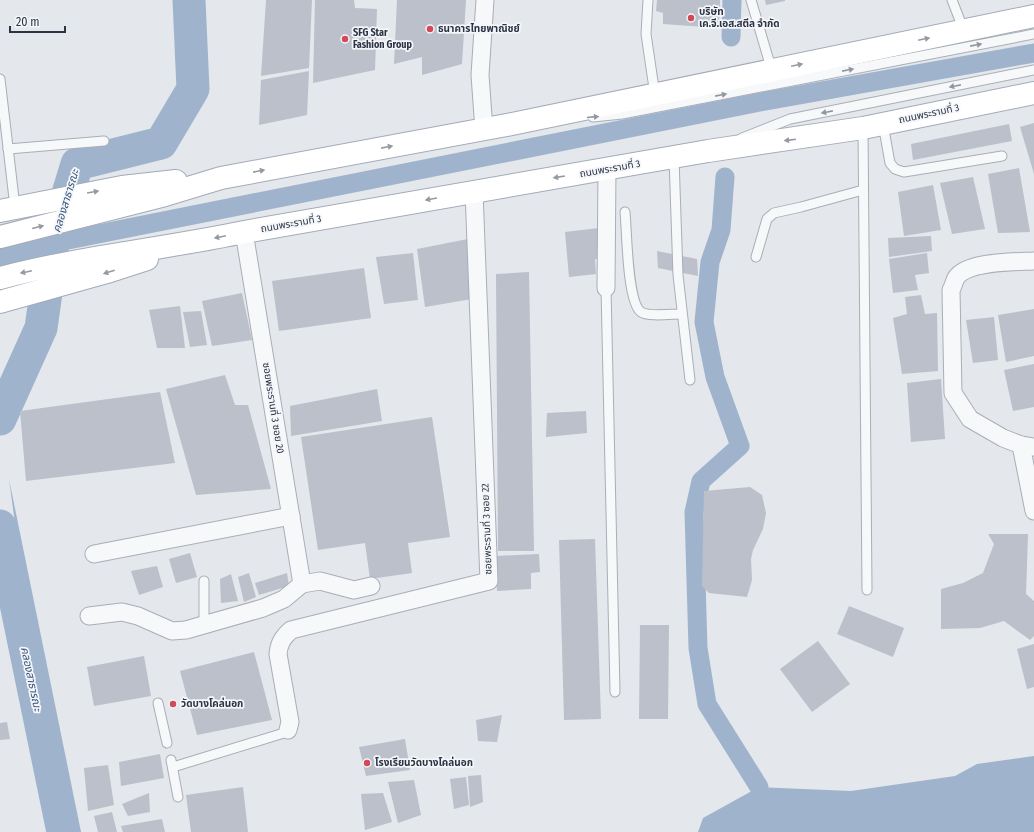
<svg xmlns="http://www.w3.org/2000/svg" width="1034" height="832" font-family="'Fira Sans Condensed','Noto Sans Thai',sans-serif">
<style>
.water{fill:#9fb4cc}
.lines{fill:none;stroke-linecap:round;stroke-linejoin:round}
.canal{stroke:#9fb4cc;stroke-width:19}
.river{stroke:#9fb4cc;stroke-width:33}
.building{fill:#bbc0ca}
.service-casing{stroke:#a9aeb7;stroke-width:11}
.minor-casing{stroke:#a9aeb7;stroke-width:19}
.primary-casing{stroke:#a3abb8;stroke-width:24}
.service{stroke:#f7f8fa;stroke-width:9}
.minor{stroke:#f7f8fa;stroke-width:17}
.primary{stroke:#fff;stroke-width:22}
.oneway{fill:#959aa2}
.oneway2{fill:#9196a0}
.poi-dot{fill:#d1495b;stroke:#f4f6f9;stroke-width:1.5}
.labels{text-anchor:middle;dominant-baseline:central;stroke-width:3.5;stroke-linejoin:round;paint-order:stroke}
.poi-label{font-size:10px;font-weight:bold;fill:#2b3445;stroke:#f4f6f9;text-anchor:start}
.street-label{font-size:10px;fill:#2b3445;stroke:#f4f6f9}
.water-label{font-size:11px;font-style:italic;fill:#34527a;stroke:#f4f6f9}
</style>
<rect width="100%" height="100%" fill="#e4e7ec"/>
<!-- water -->
<g class="water">
<path d="M9 479 81 832H57Z"/>
<path d="M1034 756V832H698L703 818 759 787 851 791 955 776 977 764Z"/>
</g>
<g class="lines">
<!-- canal -->
<g class="canal">
<path d="M731 37 732 0"/>
<path d="M725 177 721 230 710 262 704 322 715 377 740 446 701 481 694 512 698 648 707 704 759 787"/>
<path d="M0 257 53 243 760 102 1034 53"/>
</g>
<!-- river -->
<g class="river">
<path d="M0 419 41 328 53 243 77 164 161 143 193 89 189 0"/>
<path d="M0 526 63 832"/>
</g>
</g>
<!-- building -->
<g class="building">
<path d="M266 0H312L309 68 261 76Z"/>
<path d="M315 0H354L355 8 377 9 375 70 313 83Z"/>
<path d="M397 0H466L462 64 422 75V57L394 64Z"/>
<path d="M657 0H720L719 28 663 24V13L656 11Z"/>
<path d="M765 0H785V1L766 5Z"/>
<path d="M309 71 307 115 259 125 261 80Z"/>
<path d="M1034 123V174L1020 127Z"/>
<path d="M1009 124 1012 141 913 160 911 144Z"/>
<path d="M1019 168 1030 232 998 233 988 174Z"/>
<path d="M973 177 985 229 952 234 940 183Z"/>
<path d="M933 185 941 230 904 236 898 192Z"/>
<path d="M599 228 602 259H595L596 274 569 277 565 232Z"/>
<path d="M931 236 932 251 889 257 888 238Z"/>
<path d="M468 239 472 299 425 307 417 249Z"/>
<path d="M657 251 697 259 698 276 658 268Z"/>
<path d="M413 253 418 300 384 304 376 257Z"/>
<path d="M927 253 929 273 915 275 918 290 893 293 889 259Z"/>
<path d="M364 268 371 318 279 331 272 281Z"/>
<path d="M529 272 534 551H498L496 274Z"/>
<path d="M242 293 252 340 212 346 202 301Z"/>
<path d="M921 295 925 314 937 313 938 371 902 374 893 318 907 314 905 297Z"/>
<path d="M180 306 185 348H157L149 310Z"/>
<path d="M1034 309V356L1006 362 998 315Z"/>
<path d="M201 311 207 345 190 347 183 312Z"/>
<path d="M994 317 998 360 973 363 966 320Z"/>
<path d="M1034 364V407L1013 411 1004 370Z"/>
<path d="M225 375 235 405H248L271 489 196 495 166 389Z"/>
<path d="M941 379 945 439 911 442 907 383Z"/>
<path d="M377 389 382 421 291 436 290 406Z"/>
<path d="M160 392 175 463 26 481 20 411Z"/>
<path d="M586 411 587 433 546 437 547 413Z"/>
<path d="M432 417 450 537 408 543 412 573 370 579 365 543 318 550 301 437Z"/>
<path d="M750 487 762 495 766 513 763 529 753 550 751 559 752 580 747 597 709 593 702 586 704 491Z"/>
<path d="M988 534H1028L1026 594 1034 601V636L1030 640 1004 621 980 628 941 629V589L963 583 983 573 994 544Z"/>
<path d="M595 539 601 719 564 720 559 540Z"/>
<path d="M190 553 197 577 176 583 169 559Z"/>
<path d="M539 554 540 572 531 573V589L497 591 496 556Z"/>
<path d="M157 566 163 587 139 595 131 571Z"/>
<path d="M249 573 256 597 244 602 238 577Z"/>
<path d="M287 573 289 586 259 595 255 583Z"/>
<path d="M231 574 238 601 221 603 220 579Z"/>
<path d="M849 606 904 628 893 657 837 634Z"/>
<path d="M640 625H669L668 719H639Z"/>
<path d="M818 641 850 684 812 712 780 669Z"/>
<path d="M1034 644V687L1027 689 1017 649Z"/>
<path d="M254 652 272 720 197 735 180 671Z"/>
<path d="M144 656 151 696 94 706 87 667Z"/>
<path d="M502 715 497 742 478 741 476 720Z"/>
<path d="M7 722 10 739 0 740V723Z"/>
<path d="M405 739 410 770 366 776 359 747Z"/>
<path d="M160 754 164 778 121 786 119 762Z"/>
<path d="M108 765 114 805 88 811 84 768Z"/>
<path d="M481 775 483 802 470 807 468 776Z"/>
<path d="M466 777 469 805 454 809 450 779Z"/>
<path d="M414 780 421 815 398 823 388 782Z"/>
<path d="M243 787 248 832H191L186 795Z"/>
<path d="M149 793 150 812 128 816 122 804Z"/>
<path d="M383 793 392 822 365 830 361 794Z"/>
<path d="M112 812 117 832H98L94 816Z"/>
<path d="M162 819 165 832H123L121 826Z"/>
</g>
<g class="lines">
<defs>
<g id="service">
<path d="M648 0 646 34 655 95"/>
<path d="M751 0 772 71"/>
<path d="M952 0 964 31"/>
<path d="M0 79 15 207"/>
<path d="M593 117 622 114 1034 34"/>
<path d="M883 124 890 163 895 169 904 172 1002 156"/>
<path d="M863 128 867 590"/>
<path d="M742 138 790 119 1034 70"/>
<path d="M8 149 104 141"/>
<path d="M674 158 678 275 690 380"/>
<path d="M625 212C627 231 627 302 641 312 648 317 672 314 681 314"/>
<path d="M756 257 767 219 774 213 801 207 863 190"/>
<path d="M606 288 615 692"/>
<path d="M204 581V625"/>
<path d="M158 703 167 743"/>
<path d="M171 760 178 797"/>
<path d="M173 767 284 733 288 730"/>
</g>
<g id="minor">
<path d="M484 130 480 75 485 0"/>
<path d="M244 232 302 584"/>
<path d="M1034 261C1015 262 967 261 956 278 954 282 953 287 951 290L953 393 970 419 1003 438 1021 445 1034 447"/>
<path d="M606 288 607 169"/>
<path d="M1021 445 1034 511"/>
<path d="M94 554 291 516"/>
<path d="M89 616 122 612 138 616 172 631 186 630 263 608 284 599 302 584 320 581 354 590 371 586"/>
<path d="M288 730 290 722 278 654C279 643 283 637 291 630L489 581 474 191"/>
</g>
<g id="primary">
<path d="M0 211 122 187 176 181"/>
<path d="M0 237 165 195 221 178 512 124 1034 16"/>
<path d="M0 278C80 257 163 249 244 232L708 151 863 128 1034 93"/>
<path d="M0 302 107 272 147 259"/>
</g>
</defs>
<!-- service casing -->
<use href="#service" class="service-casing"/>
<!-- minor casing -->
<use href="#minor" class="minor-casing"/>
<!-- primary casing -->
<use href="#primary" class="primary-casing"/>
<!-- service -->
<use href="#service" class="service"/>
<!-- minor -->
<use href="#minor" class="minor"/>
<!-- primary -->
<use href="#primary" class="primary"/>
</g>
<!-- one-way arrows -->
<defs><path id="oneway-solid" d="M-6-.8H1V-3.2L6.5 0L1 3.2V.8H-6Z"/></defs>
<g class="oneway">
<use href="#oneway-solid" transform="translate(924 39) rotate(-12)"/>
<use href="#oneway-solid" transform="translate(797 65) rotate(-12)"/>
<use href="#oneway-solid" transform="translate(790 140) rotate(173)"/>
<use href="#oneway-solid" transform="translate(387 147) rotate(-11)"/>
<use href="#oneway-solid" transform="translate(259 171) rotate(-11)"/>
<use href="#oneway-solid" transform="translate(559 177) rotate(171)"/>
<use href="#oneway-solid" transform="translate(93 192) rotate(-10)"/>
<use href="#oneway-solid" transform="translate(431 199) rotate(170)"/>
<use href="#oneway-solid" transform="translate(38 227) rotate(-14)"/>
<use href="#oneway-solid" transform="translate(220 237) rotate(168)"/>
<use href="#oneway-solid" transform="translate(26 272) rotate(168)"/>
<use href="#oneway-solid" transform="translate(109 272) rotate(163)"/>
</g>
<g class="oneway2">
<use href="#oneway-solid" transform="translate(976 45) rotate(-11)"/>
<use href="#oneway-solid" transform="translate(848 70) rotate(-11)"/>
<use href="#oneway-solid" transform="translate(955 86) rotate(169)"/>
<use href="#oneway-solid" transform="translate(721 95) rotate(-11)"/>
<use href="#oneway-solid" transform="translate(827 112) rotate(169)"/>
<use href="#oneway-solid" transform="translate(593 117) rotate(-5)"/>
</g>
<!-- markers -->
<g class="poi-dot">
<circle cx="691" cy="18" r="4"/>
<circle cx="430" cy="29" r="4"/>
<circle cx="345" cy="39" r="4"/>
<circle cx="173" cy="704" r="4"/>
<circle cx="367" cy="763" r="4"/>
</g>
<g class="labels">
<!-- poi labels -->
<g class="poi-label">
<text x="699" y="12">บริษัท<tspan x="699" dy="12">เค.จี.เอส.สตีล จำกัด</tspan></text>
<text x="438" y="29">ธนาคารไทยพาณิชย์</text>
<text x="353" y="33">SFG Star<tspan x="353" dy="12">Fashion Group</tspan></text>
<text x="181" y="704">วัดบางโคล่นอก</text>
<text x="375" y="763">โรงเรียนวัดบางโคล่นอก</text>
</g>
<!-- street labels -->
<g class="street-label">
<text transform="translate(929 114) rotate(-12)">ถนนพระรามที่ 3</text>
<text transform="translate(610 169) rotate(-10)">ถนนพระรามที่ 3</text>
<text transform="translate(291 224) rotate(-10)">ถนนพระรามที่ 3</text>
<text transform="translate(273 408) rotate(81)">ซอยพระรามที่ 3 ซอย 20</text>
<text transform="translate(487 529) rotate(-92)">ซอยพระรามที่ 3 ซอย 22</text>
</g>
<!-- water labels -->
<g class="water-label">
<text transform="translate(66 201) rotate(-73)">คลองสาธารณะ</text>
<text transform="translate(31 679) rotate(78)">คลองสาธารณะ</text>
</g>
</g>
<!-- scale -->
<path d="M10 26v6h55v-6" fill="none" stroke="#2b3445" stroke-width="2"/>
<text x="16" y="26" font-size="12" fill="#2b3445" stroke="#f4f6f9" stroke-width="3" paint-order="stroke">20 m</text>
</svg>
